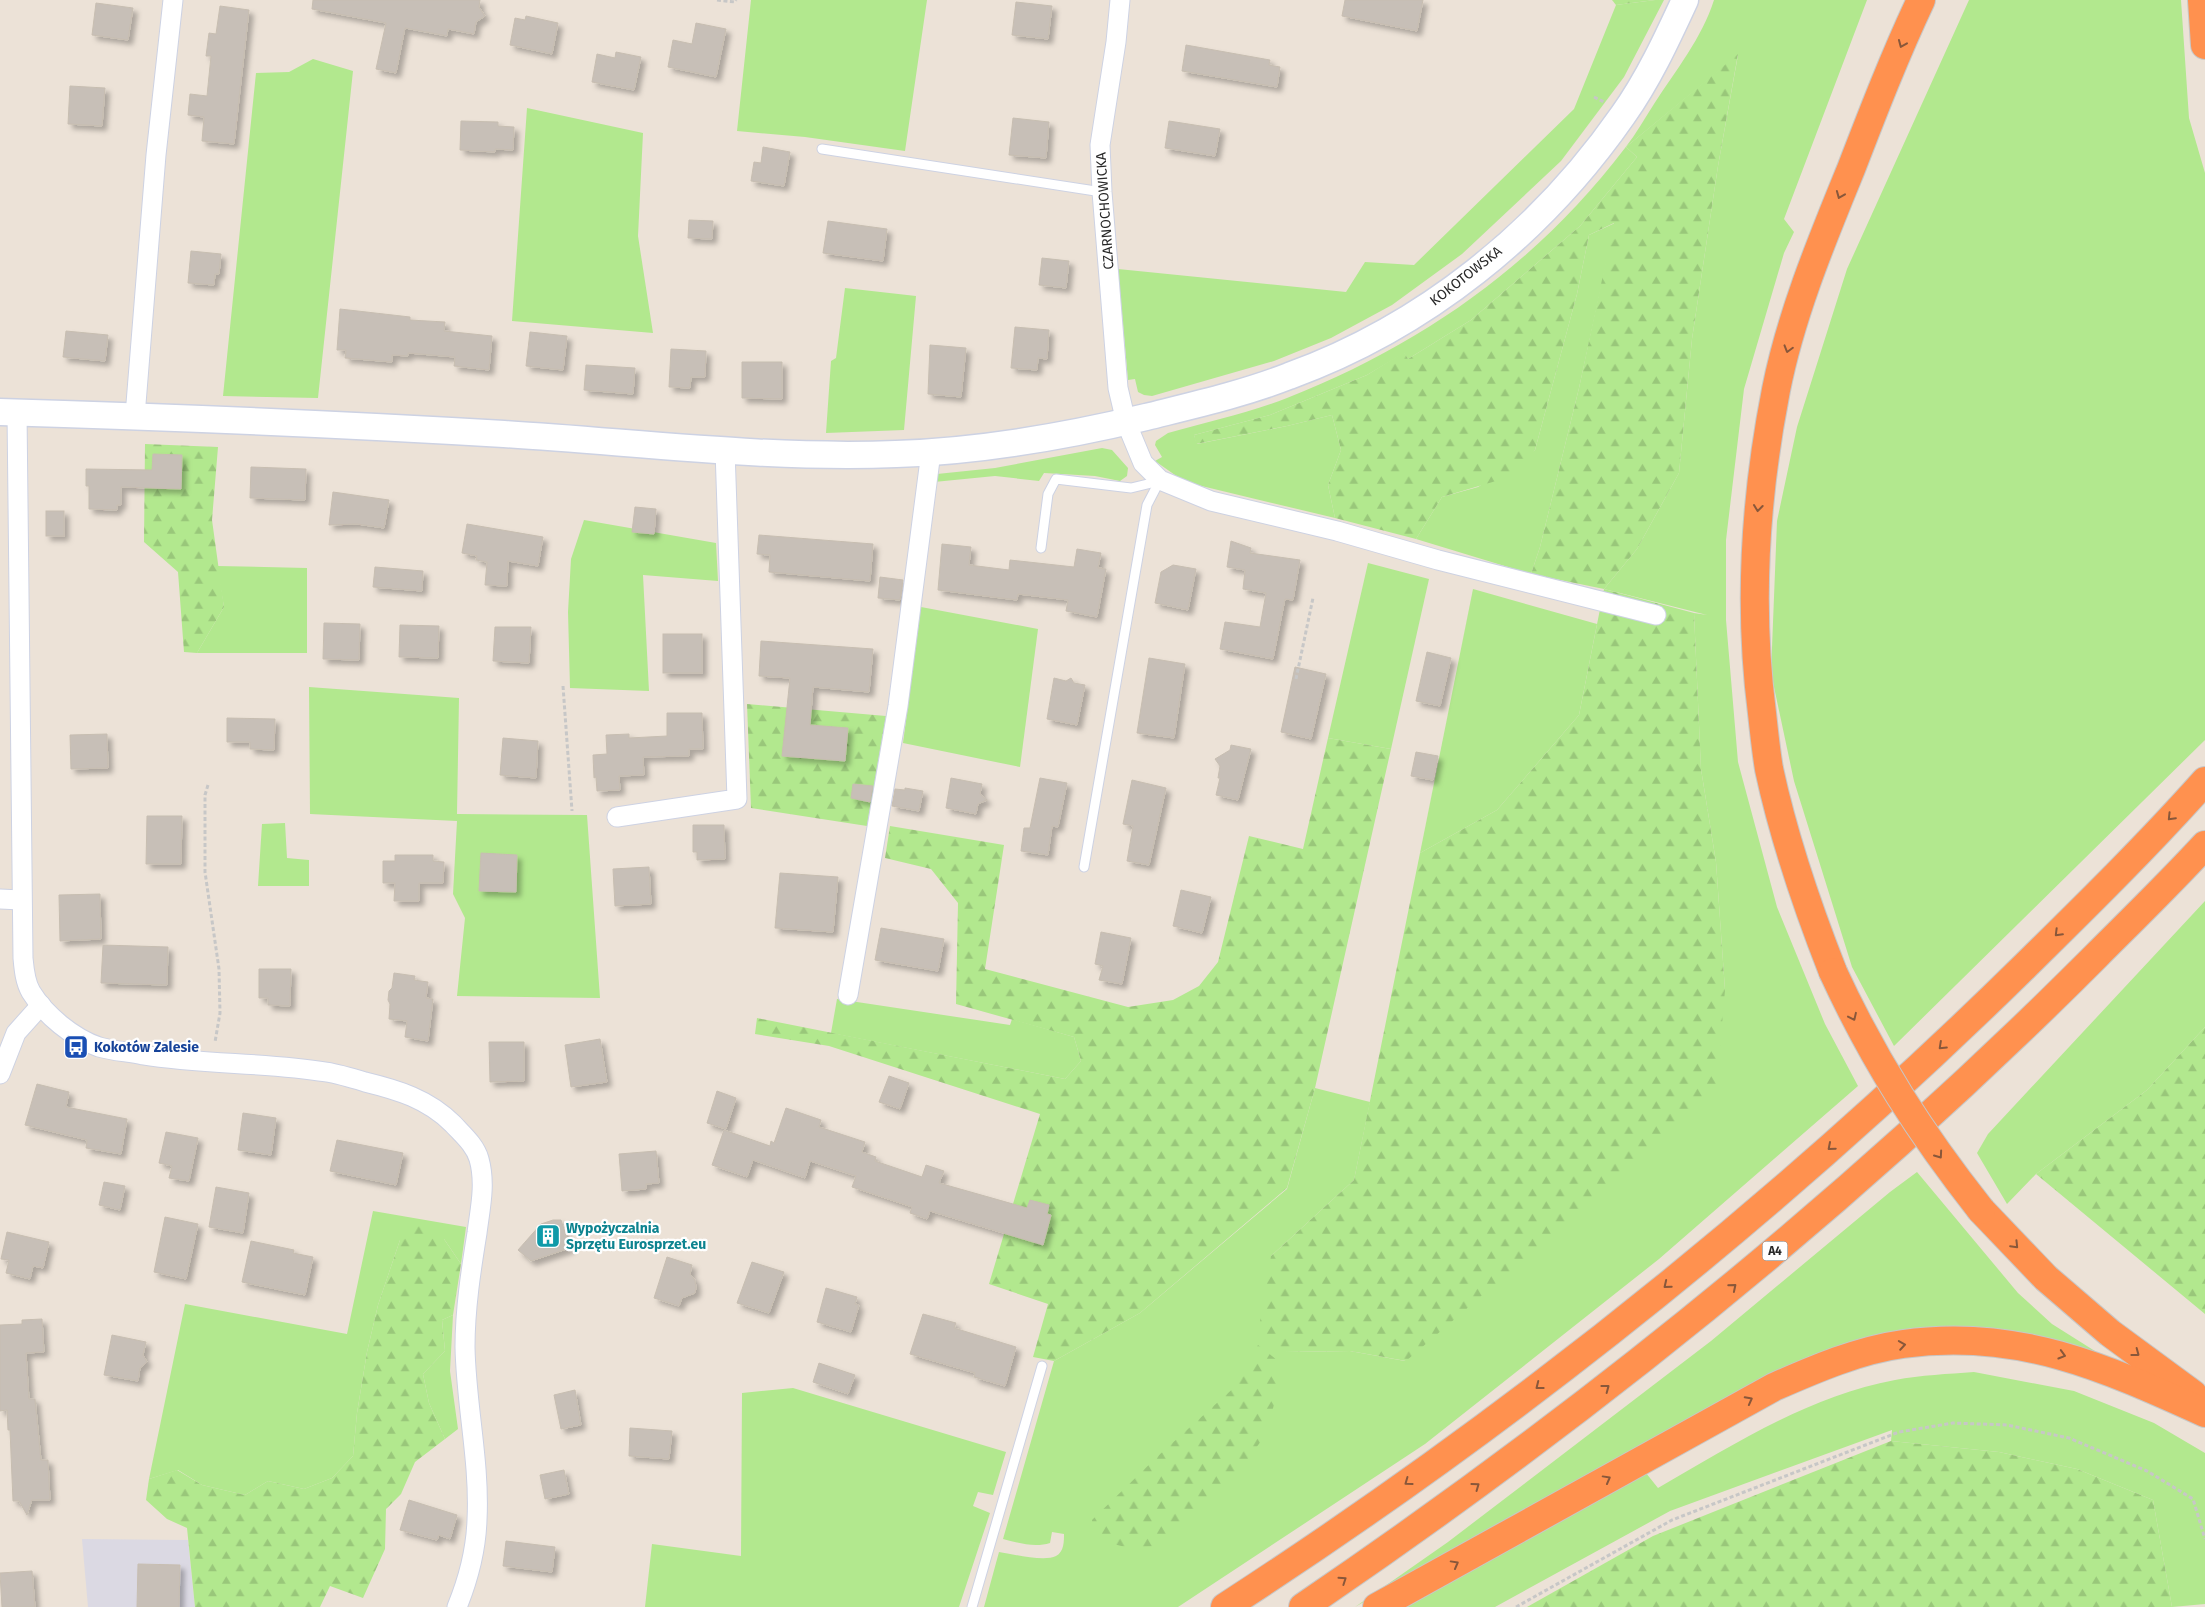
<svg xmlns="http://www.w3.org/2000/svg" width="2205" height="1607" font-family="'Fira Sans',sans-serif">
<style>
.industrial{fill:#dbd9e3}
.green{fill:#b2e88e}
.forest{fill:url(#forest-firs)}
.building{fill:#c7bfb7;stroke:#c7beb1;filter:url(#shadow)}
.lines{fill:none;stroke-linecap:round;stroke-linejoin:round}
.lane-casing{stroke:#cdd2e3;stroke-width:11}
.street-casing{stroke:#cdd2e3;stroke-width:21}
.secondary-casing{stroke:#cdd2e3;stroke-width:29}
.highway-casing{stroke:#c7c7c7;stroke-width:30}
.path{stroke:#c7c7c7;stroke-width:3;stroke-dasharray:4 2.5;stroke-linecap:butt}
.lane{stroke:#fff;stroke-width:9}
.street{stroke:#fff;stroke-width:19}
.secondary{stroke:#fff;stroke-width:26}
.highway{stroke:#ff914f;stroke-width:28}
.highway-bridge-casing{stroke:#c7c7c7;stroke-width:30;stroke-linecap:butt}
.highway-bridge{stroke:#ff914f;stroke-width:28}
.oneway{stroke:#89573a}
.labels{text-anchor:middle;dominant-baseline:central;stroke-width:4.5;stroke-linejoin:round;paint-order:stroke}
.shield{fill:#fff;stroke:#686868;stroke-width:1}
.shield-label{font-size:12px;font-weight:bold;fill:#282828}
.street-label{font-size:14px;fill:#282828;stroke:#fff}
.transit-label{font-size:14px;font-weight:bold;fill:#164399;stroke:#fff;text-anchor:start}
.culture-label{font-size:14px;font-weight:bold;fill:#0d838f;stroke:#fff;text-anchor:start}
</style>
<defs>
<pattern id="forest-firs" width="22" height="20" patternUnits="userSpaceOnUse" patternTransform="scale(1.25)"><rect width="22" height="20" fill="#b2e88e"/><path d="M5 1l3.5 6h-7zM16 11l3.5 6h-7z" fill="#99c77a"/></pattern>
<filter id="shadow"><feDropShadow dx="4.5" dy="4.5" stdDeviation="2.5" flood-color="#0004"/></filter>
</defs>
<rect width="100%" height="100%" fill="#ece2d7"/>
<!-- industrial -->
<path class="industrial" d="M82 1539 188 1540 195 1607H88Z"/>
<!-- green -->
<g class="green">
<path d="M751 0H927L905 151 805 137 737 131Z"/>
<path d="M1655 0H1664L1624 77 1561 161 1462 254 1392 305 1331 338 1274 361 1152 396 1144 395 1138 392 1135 379 1128 380 1118 269 1346 292 1365 262 1414 265 1574 109 1616 5Z"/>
<path d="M1714 0H1867L1784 219 1794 232 1784 253 1744 389 1726 540V620L1738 762 1777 907 1825 1024 1858 1086 1659 1259 1425 1444 1178 1607H984L999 1552C1013 1554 1044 1562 1056 1556 1064 1552 1064 1541 1064 1534L1052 1532 1050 1543C1035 1548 1018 1543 1003 1539L1054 1361 1140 1313 1287 1189 1315 1088 1370 1102 1354 1180 1271 1256 1287 1352 1350 1351 1405 1361 1725 990 1716 862 1701 769 1694 613 1707 615 1604 589 1637 549 1679 473 1692 339 1718 166 1738 55 1626 147 1637 157 1580 226 1471 320 1408 359 1404 353 1367 375 1270 415 1194 435 1197 444 1287 426 1332 415 1341 450 1328 485 1335 518 1185 482 1155 461 1162 457 1155 445 1156 441 1168 433C1207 422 1249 413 1287 398 1422 345 1537 264 1625 148 1636 134 1645 118 1654 104 1676 70 1702 38 1714 0Z"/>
<path d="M1969 0H2181L2189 118 2205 173V740L1894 1046 1852 967 1794 781 1771 673 1777 521 1797 427 1847 269Z"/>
<path d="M313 59 353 71 318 398 223 396 256 73 289 72Z"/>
<path d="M527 108 643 133 638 236 653 333 512 321Z"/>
<path d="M1615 223 1579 388 1540 547 1531 574 1416 539 1442 497 1478 487 1535 450 1577 294 1589 235Z"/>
<path d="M845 288 916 296 904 430 826 433 831 361 836 358Z"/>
<path d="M1102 448 1112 450 1128 468 1127 476 1120 481 1095 476 1044 473 1039 481 995 476 934 482 937 474 995 468Z"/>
<path d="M584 520 716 543 718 581 643 575 649 691 570 688 568 612 571 559Z"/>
<path d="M1368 563 1429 579 1391 749 1328 738Z"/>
<path d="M217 566 307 568V653H197L224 607Z"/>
<path d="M1473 589 1597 624 1579 715 1497 810 1420 853Z"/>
<path d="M921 607 1038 629 1020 767 903 743Z"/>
<path d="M309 687 459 698 457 814 587 815 600 998 457 996 465 918 453 894 457 821 310 814Z"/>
<path d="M285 823 287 858 309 860V886H258L262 824Z"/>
<path d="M2205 901V1027L2147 1090 2036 1174 2007 1204 1977 1153 1988 1134Z"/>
<path d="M837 999 1010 1025 1012 1019 1074 1037 1081 1061 1065 1079 831 1033Z"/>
<path d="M1917 1172 2018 1293 2052 1324 2106 1358C2065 1342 2024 1331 1979 1328 1959 1326 1938 1329 1918 1329L1509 1519 1355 1607 1448 1542 1711 1341 1890 1192Z"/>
<path d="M373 1211 466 1227 461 1264 444 1239 400 1240 378 1305 367 1352 357 1413 353 1456 332 1478 304 1489 268 1481 245 1495 202 1485 178 1470 149 1479 185 1304 347 1334Z"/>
<path d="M453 1315 450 1371 458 1429 445 1439 429 1403 423 1374 445 1351 442 1320Z"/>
<path d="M1974 1372 2074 1391 2154 1423 2205 1453V1604L2172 1607 2153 1500 2077 1469 1999 1452 1891 1441 1892 1430 1670 1511 1495 1607H1407L1646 1473 1658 1488C1733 1445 1809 1396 1895 1380 1921 1375 1948 1374 1974 1372Z"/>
<path d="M793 1388 1006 1452 993 1495 978 1492 973 1506 990 1513 959 1607H645L652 1544 741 1556 742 1393Z"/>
</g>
<!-- forest -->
<g class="forest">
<path d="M1612 0H1655L1616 5Z"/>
<path d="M1738 54 1718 166 1692 339 1679 473 1637 549 1604 589 1694 613 1701 769 1716 862 1725 990 1716 1094 1406 1361 1350 1351 1287 1352 1258 1334 1271 1256 1354 1180 1420 853 1497 810 1579 715 1604 589 1531 574 1540 547 1579 388 1614 223 1589 235 1577 294 1535 450 1506 478 1442 497 1416 539 1335 518 1328 485 1341 450 1332 415 1287 426 1196 444 1194 435 1270 415 1367 375 1404 352 1408 359 1471 320 1580 226 1637 157 1626 147Z"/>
<path d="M145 444 218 447 212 520 224 607 197 653 184 652 178 572 144 542Z"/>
<path d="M747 704 886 716 867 826 751 808Z"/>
<path d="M1328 738 1391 749 1315 1088 1287 1188 1140 1313 1054 1361 1033 1357 1048 1304 989 1284 1040 1114 829 1046 755 1034 757 1018 1065 1079 1081 1061 1074 1037 956 1004 958 903 931 869 885 858 890 826 1004 845 985 969 1128 1007 1173 1000 1199 986 1218 962 1249 836 1303 849Z"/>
<path d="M2205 1027V1314L2036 1174 2147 1090Z"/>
<path d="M416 1224 444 1239 461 1264 453 1315 442 1320 445 1351 423 1374 429 1403 445 1439 415 1462 401 1494 386 1509 385 1549 363 1598 330 1586 320 1607H195L187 1528 167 1519 146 1500 149 1479 177 1470 202 1485 245 1495 268 1481 304 1489 332 1478 353 1456 357 1413 367 1352 378 1305 400 1240Z"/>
<path d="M1258 1345 1277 1360 1278 1392 1264 1437 1228 1486 1159 1546 1129 1548 1094 1539 1092 1520 1159 1455 1237 1385Z"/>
<path d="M1891 1441 1999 1452 2077 1469 2153 1500 2172 1607H1527L1653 1536Z"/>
</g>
<!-- building -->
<g class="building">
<path d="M313 0H480L479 7 485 16 476 22 474 34 448 29 447 36 405 28 396 73 376 69 386 23 312 9Z"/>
<path d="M1345 0H1423L1417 31 1342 16Z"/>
<path d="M1016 2 1052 6 1048 39 1012 35Z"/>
<path d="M96 3 133 8 128 40 92 35Z"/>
<path d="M220 6 249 10 234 144 202 141 204 117 188 115 190 94 207 96 211 56H206L209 33 216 34Z"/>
<path d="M526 16 558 23 552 54 510 45 515 18 525 20Z"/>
<path d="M696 23 726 29 716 77 668 67 673 40 692 44Z"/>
<path d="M1186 45 1270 60 1269 65 1280 67 1277 87 1182 71Z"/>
<path d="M616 52 641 57 634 90 592 82 597 54 615 58Z"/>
<path d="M70 86 105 88 102 126 68 124Z"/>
<path d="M1013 118 1049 122 1046 158 1009 155Z"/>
<path d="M461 121 498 122V126L514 127 513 150 495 149V152L460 150Z"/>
<path d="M1169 121 1220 129 1215 156 1165 148Z"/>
<path d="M763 147 790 152 784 186 751 181 754 162 761 163Z"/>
<path d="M689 220 713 221 712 239 688 238Z"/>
<path d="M828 221 887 229 883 261 823 253Z"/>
<path d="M191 251 221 254 219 274H215L214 285 188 283Z"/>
<path d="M1042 258 1069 261 1066 288 1039 285Z"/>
<path d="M340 309 410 317V320L445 322 444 331 492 336 489 370 454 366 455 357 408 353V356L392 355V362L345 358 346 350H337Z"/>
<path d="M1015 327 1049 330 1047 359 1038 358 1037 370 1011 368Z"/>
<path d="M66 331 108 335 105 361 63 357Z"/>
<path d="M530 332 567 336 563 370 526 366Z"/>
<path d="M930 345 966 348 961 397 928 394Z"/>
<path d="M671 349 706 351 705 377H691L690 388 669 387Z"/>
<path d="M742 362H782V399L742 398Z"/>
<path d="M586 365 635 368 633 394 584 390Z"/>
<path d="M153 454 182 455 181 489 121 487V505H117V510L89 509V486H86V469L152 470Z"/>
<path d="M251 467 306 469 305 500 250 498Z"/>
<path d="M333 492 389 500 384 528 357 524 329 525Z"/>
<path d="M635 507 656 509 654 534 632 532Z"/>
<rect x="46" y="511" width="18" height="25"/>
<path d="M467 524 543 537 538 566 508 561 507 586 485 585 487 562 476 560 477 556 462 553Z"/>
<path d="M759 535 873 544 870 581 769 572 770 555 757 554Z"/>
<path d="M1231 541 1251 548 1250 553 1300 560 1293 600 1285 599 1273 659 1220 649 1225 622 1260 627 1266 593 1243 589 1245 570 1227 567Z"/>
<path d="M942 544 971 547 969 565 1009 570 1010 560 1074 567 1077 549 1101 553 1098 568 1106 569 1097 617 1066 611 1068 600 1018 594 1017 600 938 590Z"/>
<path d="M1173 565 1196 569 1188 610 1155 603 1161 572Z"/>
<path d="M375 567 423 571 422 591 373 587Z"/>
<path d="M880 577 903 580 900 600 878 598Z"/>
<path d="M324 623 360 624 359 660 323 659Z"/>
<path d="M400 625 439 626 438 658 399 657Z"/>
<path d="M495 627H531L529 663 493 661Z"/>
<rect x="663" y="634" width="39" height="39"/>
<path d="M761 641 873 649 869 692 813 687 810 725 848 728 845 761 782 756 790 678 759 676Z"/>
<path d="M1427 652 1451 658 1440 706 1416 701Z"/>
<path d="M1149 658 1185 664 1174 738 1137 733Z"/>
<path d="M1295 667 1326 674 1311 739 1281 732Z"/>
<path d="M1054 678 1066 681 1071 678 1074 683 1085 685 1077 725 1047 719Z"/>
<path d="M667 713H702L703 749H689V756L643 757 644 775 619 776 620 790 597 791 596 777 594 778 593 755 607 754 606 735 629 734V738L667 736Z"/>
<path d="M227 718 275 719 274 750 250 749V742H227Z"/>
<path d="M107 734 108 768 71 769 70 735Z"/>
<path d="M503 738 538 741 536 778 500 775Z"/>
<path d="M1231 745 1251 749 1238 800 1216 795 1220 778H1218L1220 766 1215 759 1230 750Z"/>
<path d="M1416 752 1438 756 1433 780 1411 776Z"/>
<path d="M951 778 982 784 980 794 987 800 978 804 976 814 946 808Z"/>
<path d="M1040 778 1067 783 1058 827 1052 826 1048 855 1021 851 1024 828H1030Z"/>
<path d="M1132 780 1166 788 1149 865 1127 861 1133 826 1123 824Z"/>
<path d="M853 784 873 786 870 802 851 798Z"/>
<path d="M905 788 923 791 919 811 892 806 895 789 905 790Z"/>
<path d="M147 816H182L181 864H146Z"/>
<path d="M693 825H724L725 859 697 860V852H693Z"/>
<path d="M481 853 517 855 516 892 479 891Z"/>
<path d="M395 855H433V861L444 862 443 883H419V901H394L395 883H383V861H395Z"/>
<path d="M649 867 651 904 615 906 613 869Z"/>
<path d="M780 873 838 877 833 932 775 928Z"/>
<path d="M1181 890 1211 897 1202 933 1173 926Z"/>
<path d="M100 894 101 939 60 941 59 895Z"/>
<path d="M881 928 944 939 938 971 875 960Z"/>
<path d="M1101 932 1131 938 1122 984 1099 980 1103 966 1095 964Z"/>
<path d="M103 945 168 947 167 985 101 983Z"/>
<path d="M259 969H291L290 1006 268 1005V998H259Z"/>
<path d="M394 973 415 976 414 980 428 982 426 998 433 999 428 1041 405 1037 407 1021 389 1019 390 1004 388 1000 389 991 392 988Z"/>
<path d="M600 1039 607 1082 571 1087 565 1045Z"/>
<path d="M489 1042H524V1081L490 1082Z"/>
<path d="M889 1076 909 1083 900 1109 879 1102Z"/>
<path d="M37 1084 69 1092 66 1107 127 1119 121 1154 86 1148 87 1140 25 1125Z"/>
<path d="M717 1091 736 1098 726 1129 707 1123Z"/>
<path d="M786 1108 821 1120 819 1127 865 1142 862 1152 876 1157 875 1161 922 1177 926 1165 944 1171 939 1183 1027 1208 1030 1200 1049 1205 1047 1214 1051 1215 1043 1245 930 1211 927 1219 910 1213 912 1207 852 1187 856 1176 810 1161 805 1178 753 1160 747 1177 712 1165 724 1130 770 1146 771 1141 774 1143Z"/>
<path d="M243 1113 276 1118 271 1155 238 1150Z"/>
<path d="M166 1132 198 1138 189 1181 169 1178 172 1166 159 1163Z"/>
<path d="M337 1140 403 1153 396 1185 330 1171Z"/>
<path d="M656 1151 659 1183 646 1184V1189L622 1191 619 1154Z"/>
<path d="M104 1182 125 1186 120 1210 99 1205Z"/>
<path d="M216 1187 249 1193 243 1233 209 1227Z"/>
<path d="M165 1217 198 1224 186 1279 154 1272Z"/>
<path d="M553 1220H561L570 1248 531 1261 518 1250 541 1224Z"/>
<path d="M7 1232 49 1242 43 1268 33 1266 30 1279 6 1273 9 1260 1 1259Z"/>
<path d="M251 1241 294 1250 293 1253 313 1257 305 1295 242 1282Z"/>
<path d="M667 1257 692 1265 690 1274 695 1280 696 1288 695 1293 682 1298 679 1306 654 1298Z"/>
<path d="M752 1262 784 1272 769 1313 737 1303Z"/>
<path d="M826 1288 857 1297 855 1304 859 1305 851 1332 817 1322Z"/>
<path d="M923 1314 956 1323 954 1328 1016 1347 1005 1386 974 1377 975 1373 910 1354Z"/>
<path d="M42 1319 44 1352 26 1353 29 1399H35L41 1460H48L50 1500H32L27 1515 19 1501H13L10 1430H8L7 1410 0 1411V1325L22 1324V1320Z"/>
<path d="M112 1335 146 1342 143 1355 147 1362 140 1368 138 1381 104 1375Z"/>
<path d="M819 1363 855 1375 848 1394 813 1382Z"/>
<path d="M575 1390 581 1425 561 1429 554 1395Z"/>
<path d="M630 1428 672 1431 669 1459 629 1456Z"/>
<path d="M564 1470 569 1494 545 1499 540 1475Z"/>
<path d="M409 1500 457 1515 450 1539 439 1535 437 1540 400 1530Z"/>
<path d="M506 1541 555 1547 552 1572 503 1566Z"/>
<path d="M138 1564 180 1565 179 1607H137Z"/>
<path d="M32 1571 35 1607H2L0 1573Z"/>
</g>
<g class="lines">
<defs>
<g id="lane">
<path d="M822 149 1102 192"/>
<path d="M1041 548 1048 494 1056 479 1131 488 1160 481"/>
<path d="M1084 867 1147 505 1160 480"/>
<path d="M972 1607 1042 1366"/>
</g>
<g id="street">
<path d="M1120 0 1116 42 1100 145 1102 192 1118 388 1126 422 1143 463 1160 480 1211 501 1337 531 1438 560 1656 615"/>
<path d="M17 412 23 958C24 969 25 982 31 992 45 1015 73 1038 99 1047 113 1051 129 1052 143 1055 204 1065 266 1062 326 1072 339 1074 352 1078 365 1082 398 1090 428 1099 453 1124 463 1135 475 1145 479 1159 486 1184 480 1209 477 1233 471 1270 465 1309 465 1347 466 1405 480 1462 477 1520 476 1550 468 1580 457 1607"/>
<path d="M135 416 156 155 173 0"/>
<path d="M617 817 737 799 725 450"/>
<path d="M0 899 21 900"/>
<path d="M848 995 898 706 931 452"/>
<path d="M0 1074 16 1033 41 1005"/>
</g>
<path id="secondary" d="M0 412C168 417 337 424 504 434 635 442 766 459 896 454 981 451 1063 437 1146 417 1194 405 1243 394 1289 376 1424 327 1541 233 1623 115 1648 80 1667 39 1685 0"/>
<g id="highway">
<path d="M2202 0 2205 45"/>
<path d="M1833 972C1807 906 1784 839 1769 769 1766 751 1764 732 1762 713 1748 605 1755 497 1776 390 1791 314 1822 240 1851 169 1873 112 1895 55 1921 0"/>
<path d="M1981 1210 2046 1278 2110 1333 2193 1394"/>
<path d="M1225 1607C1512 1421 1781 1206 2025 966 2086 906 2148 845 2205 781"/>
<path d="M1303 1607C1587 1414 1854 1199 2097 955 2133 919 2170 883 2205 845"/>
<path d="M1377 1607 1774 1387C1815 1369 1859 1350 1903 1344 2017 1328 2104 1367 2205 1413"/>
</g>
</defs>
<!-- lane casing -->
<use href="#lane" class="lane-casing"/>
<!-- street casing -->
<use href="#street" class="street-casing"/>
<!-- secondary casing -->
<use href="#secondary" class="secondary-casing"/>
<!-- highway casing -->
<use href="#highway" class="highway-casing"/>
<!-- path -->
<g class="path">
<path d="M717 0 735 2 736 0"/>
<path d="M1594 97 1604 102"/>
<path d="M1296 679 1313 598"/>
<path d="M563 686 572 811"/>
<path d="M208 785 205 795V872L219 969 220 1013 215 1042"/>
<path d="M1516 1607 1672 1520 1899 1432 1953 1423 2007 1425 2069 1438 2147 1471 2193 1499 2205 1539"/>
</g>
<!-- lane -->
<use href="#lane" class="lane"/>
<!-- street -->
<use href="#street" class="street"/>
<!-- secondary -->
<use href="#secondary" class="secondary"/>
<!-- highway -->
<use href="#highway" class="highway"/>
<defs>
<path id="highway-bridge" d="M1833 972C1874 1061 1921 1134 1981 1210"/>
</defs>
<!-- highway-bridge casing -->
<use href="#highway-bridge" class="highway-bridge-casing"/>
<!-- highway-bridge -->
<use href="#highway-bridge" class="highway-bridge"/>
</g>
<!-- one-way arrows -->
<defs><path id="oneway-chevron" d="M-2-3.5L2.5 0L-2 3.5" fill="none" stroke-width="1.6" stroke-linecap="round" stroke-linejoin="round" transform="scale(1.25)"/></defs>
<g class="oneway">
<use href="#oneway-chevron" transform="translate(1902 44) rotate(113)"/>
<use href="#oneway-chevron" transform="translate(1840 195) rotate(112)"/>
<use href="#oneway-chevron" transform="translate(1788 349) rotate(106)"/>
<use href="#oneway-chevron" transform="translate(1758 508) rotate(97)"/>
<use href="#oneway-chevron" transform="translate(2171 817) rotate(134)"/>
<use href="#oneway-chevron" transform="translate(2058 933) rotate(135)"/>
<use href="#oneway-chevron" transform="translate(1853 1017) rotate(65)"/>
<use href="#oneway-chevron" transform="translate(1942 1046) rotate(137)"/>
<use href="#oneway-chevron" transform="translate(1831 1147) rotate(139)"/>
<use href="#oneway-chevron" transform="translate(1939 1155) rotate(55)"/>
<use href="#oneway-chevron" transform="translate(2015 1245) rotate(46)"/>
<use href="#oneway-chevron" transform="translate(1667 1285) rotate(141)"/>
<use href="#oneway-chevron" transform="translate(1733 1287) rotate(-40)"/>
<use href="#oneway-chevron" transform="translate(1902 1345) rotate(-9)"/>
<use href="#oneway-chevron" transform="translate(2136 1353) rotate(37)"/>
<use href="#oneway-chevron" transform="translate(2062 1355) rotate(16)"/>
<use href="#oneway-chevron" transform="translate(1539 1386) rotate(142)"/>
<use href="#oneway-chevron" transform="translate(1606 1388) rotate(-37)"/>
<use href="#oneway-chevron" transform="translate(1749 1400) rotate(-28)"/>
<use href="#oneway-chevron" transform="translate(1607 1479) rotate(-29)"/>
<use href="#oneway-chevron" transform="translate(1408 1482) rotate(144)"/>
<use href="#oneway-chevron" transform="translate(1476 1486) rotate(-36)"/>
<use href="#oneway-chevron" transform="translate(1455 1564) rotate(-29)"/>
<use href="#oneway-chevron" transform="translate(1343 1580) rotate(-34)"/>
</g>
<!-- icons -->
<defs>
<symbol id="bus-square" viewBox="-11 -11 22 22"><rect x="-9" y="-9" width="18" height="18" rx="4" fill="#1a4fb4" stroke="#fff"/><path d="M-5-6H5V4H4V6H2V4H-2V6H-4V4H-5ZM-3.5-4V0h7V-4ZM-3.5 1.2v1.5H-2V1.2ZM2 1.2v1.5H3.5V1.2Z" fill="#fff"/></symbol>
<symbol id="building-square" viewBox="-11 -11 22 22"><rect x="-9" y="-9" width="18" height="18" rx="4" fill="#0f9aa8" stroke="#fff"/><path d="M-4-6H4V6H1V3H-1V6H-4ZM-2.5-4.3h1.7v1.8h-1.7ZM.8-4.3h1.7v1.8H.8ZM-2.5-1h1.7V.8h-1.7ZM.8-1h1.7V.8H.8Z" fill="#fff"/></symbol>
</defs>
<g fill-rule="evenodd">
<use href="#bus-square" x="62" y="1033" width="28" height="28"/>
<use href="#building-square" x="534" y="1222" width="28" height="28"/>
</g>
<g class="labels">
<!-- shield labels -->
<rect class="shield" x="1762.5" y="1241.5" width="25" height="19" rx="4"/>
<g class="shield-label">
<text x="1775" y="1251">A4</text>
</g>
<!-- street labels -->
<g class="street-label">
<text transform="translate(1105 211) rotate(-94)">CZARNOCHOWICKA</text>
<text transform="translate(1466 276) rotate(-38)">KOKOTOWSKA</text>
</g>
<!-- transit labels -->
<g class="transit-label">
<text x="94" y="1047">Kokotów Zalesie</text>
</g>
<!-- culture labels -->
<g class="culture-label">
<text x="566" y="1228">Wypożyczalnia<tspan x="566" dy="16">Sprzętu Eurosprzet.eu</tspan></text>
</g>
</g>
</svg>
